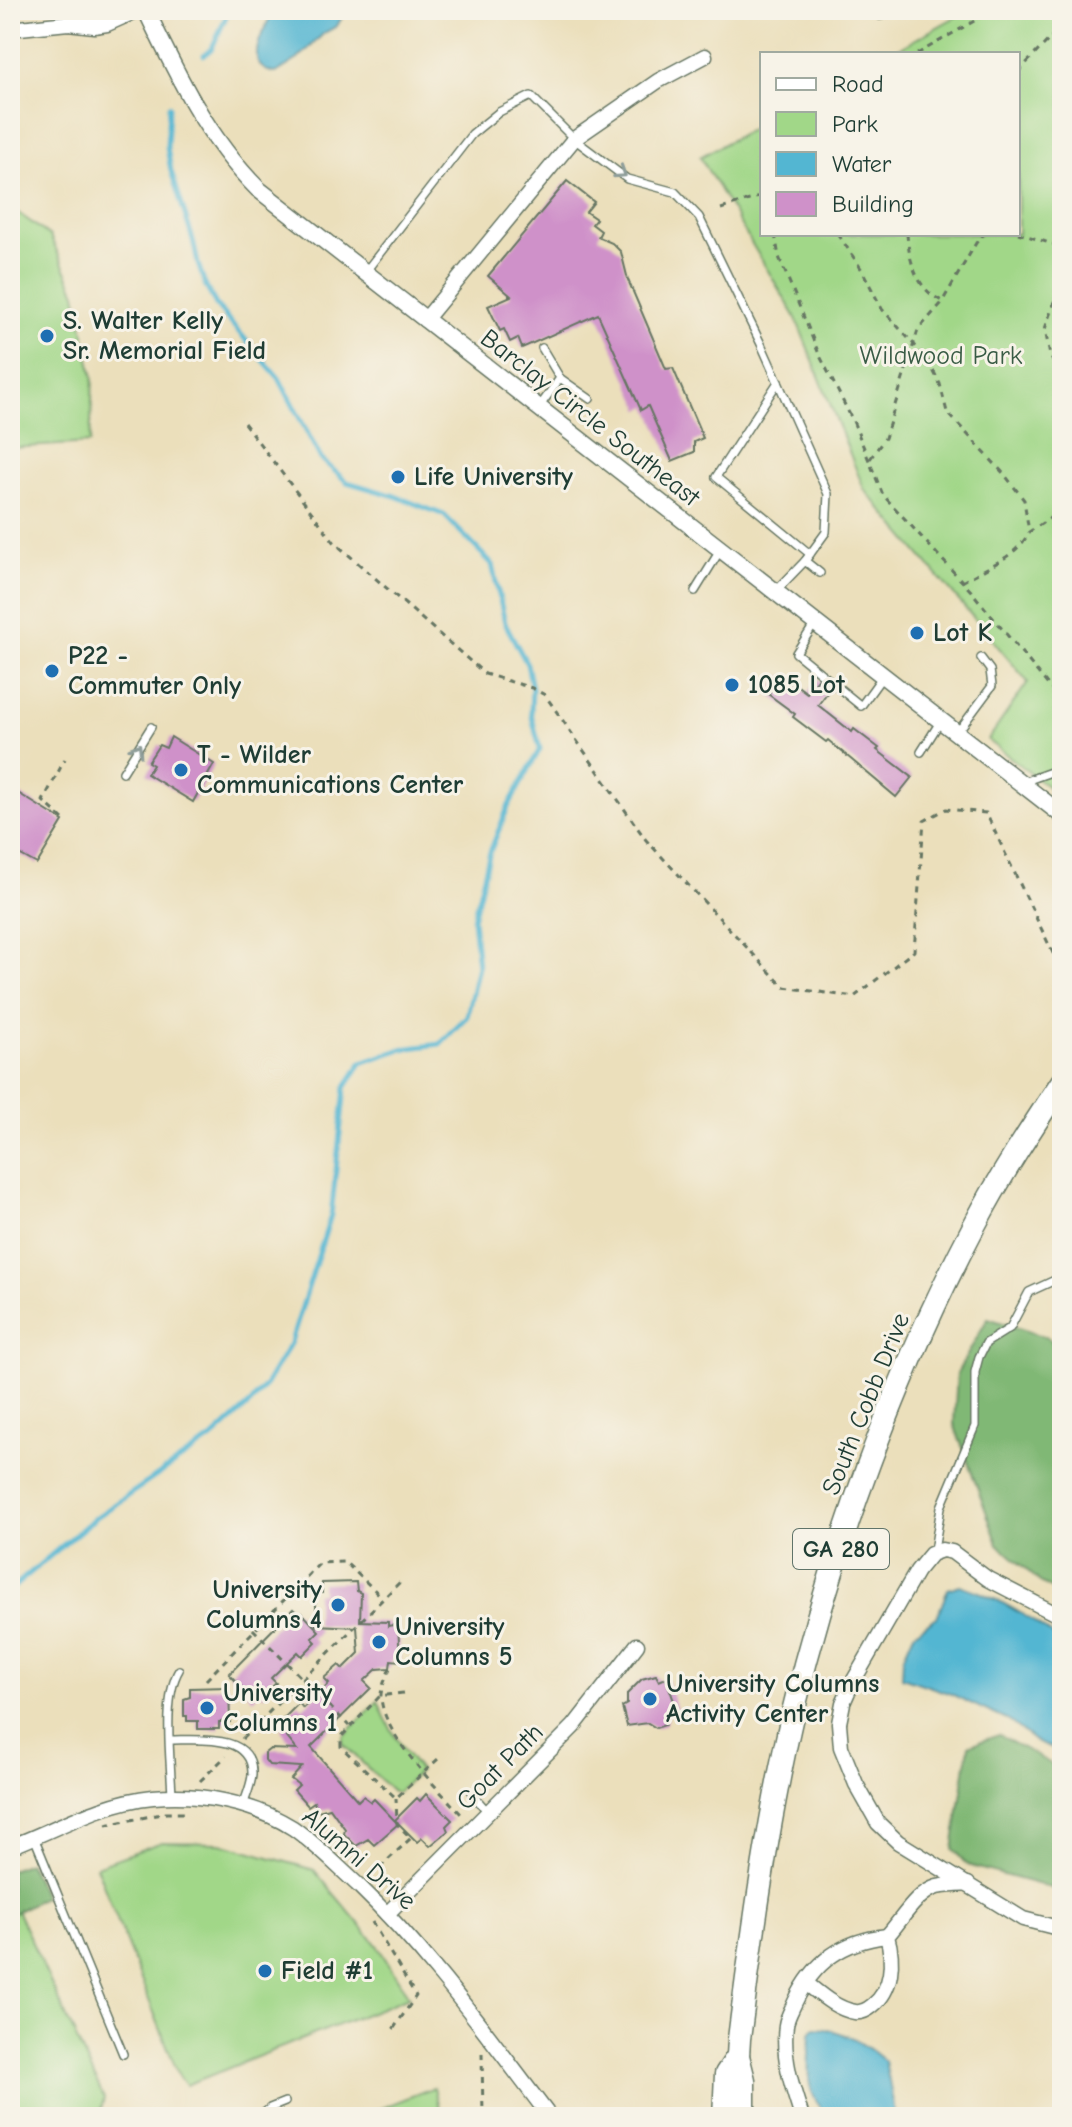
<svg xmlns="http://www.w3.org/2000/svg" width="1072" height="2127" font-family="'Comic Neue',sans-serif">
<style>
.green{fill:#a1d788;stroke:#608a5e;stroke-width:2}
.forest{fill:#80b874;stroke:#507a54;stroke-width:2}
.water{fill:#53b6d2;stroke:#397a83;stroke-width:2}
.lines{fill:none;stroke-linecap:round;stroke-linejoin:round}
.stream{stroke:#53b6d2;stroke-width:5}
.building{fill:#cf91c9}
.service-casing{stroke:#667663;stroke-width:10}
.minor-casing{stroke:#667663;stroke-width:17}
.tertiary-casing{stroke:#667663;stroke-width:19}
.primary-casing{stroke:#667663;stroke-width:25}
.path{stroke:#667663;stroke-width:3;stroke-dasharray:6 6;stroke-linecap:butt}
.service{stroke:#fff;stroke-width:7}
.minor{stroke:#fff;stroke-width:14}
.tertiary{stroke:#fff;stroke-width:16}
.primary{stroke:#fff;stroke-width:22}
.oneway{stroke:#8f9e9a}
.poi-dot{fill:#1f6fb2;stroke:#f7f3e8;stroke-width:3}
.labels{text-anchor:middle;dominant-baseline:central;stroke-width:6;stroke-linejoin:round;paint-order:stroke}
.shield{fill:#f7f3e8;stroke:#60746a;stroke-width:2}
.shield-label{font-size:24px;font-weight:bold;fill:#1f3d34}
.poi-label{font-size:26px;font-weight:bold;fill:#1f3d34;stroke:#f7f3e8;text-anchor:start}
.park-label{font-size:26px;fill:#395c45;stroke:#f7f3e8}
.street-label{font-size:26px;fill:#1f3d34;stroke:#f7f3e8}
</style>
<rect width="100%" height="100%" fill="#f7f3e8"/>
<filter id="ink" filterUnits="userSpaceOnUse"><feTurbulence type="fractalNoise" baseFrequency=".0125" numOctaves="2"/><feDisplacementMap in="SourceGraphic" scale="16" xChannelSelector="R" yChannelSelector="G"/><feConvolveMatrix kernelMatrix="1 2 1 2 8 2 1 2 1" color-interpolation-filters="sRGB"/></filter>
<filter id="wash" filterUnits="userSpaceOnUse"><feTurbulence type="fractalNoise" baseFrequency=".006" numOctaves="4" result="noise"/><feDisplacementMap in="SourceGraphic" scale="32" xChannelSelector="R" yChannelSelector="G"/><feGaussianBlur stdDeviation="1.8" result="paint"/><feColorMatrix in="noise" values="0 0 0 0 0 0 0 0 0 0 0 0 0 0 0 0 0 1.4 0 .05"/><feComposite in="paint" operator="in"/></filter>
<g filter="url(#wash)">
<rect width="100%" height="100%" fill="#ebdfbb"/>
<!-- green -->
<g class="green">
<path d="M968 10H1062V798L988 740 1028 682 864 489 795 316 700 157 762 123V234H1018V54H889Z"/>
<path d="M10 207 50 236 76 293 93 378 90 443 10 448Z"/>
<path d="M378 1701C388 1728 402 1749 420 1771L398 1792H393L343 1744V1737Z"/>
<path d="M162 1842 221 1843 314 1870 377 1945 409 1997 186 2085 179 2076 96 1866Z"/>
<path d="M10 1895 104 2098 99 2117H10Z"/>
<path d="M434 2087 441 2117H359Z"/>
</g>
<!-- forest -->
<g class="forest">
<path d="M988 1318 1048 1338 1062 1351V1595L1040 1582 998 1544 954 1424 957 1373Z"/>
<path d="M999 1735 1062 1770V1891L967 1865 953 1849 969 1745Z"/>
<path d="M29 1863 44 1897 10 1915V1870Z"/>
</g>
<!-- water -->
<g class="water">
<path d="M274 10H346L337 26 324 33 298 59 276 73C240 68 264 29 274 10Z"/>
<path d="M960 1585C997 1597 1032 1618 1062 1643V1752L1035 1741 1009 1721 951 1694 902 1677 903 1658 914 1633 937 1617 948 1589Z"/>
<path d="M814 2028C841 2028 865 2044 885 2061L896 2117H828C802 2089 809 2069 810 2033Z"/>
</g>
<g class="lines">
<!-- stream -->
<g class="stream">
<path d="M204 55 212 48 229 10"/>
<path d="M10 1590 95 1518 215 1436 251 1403 266 1384 291 1342 331 1215 345 1088 361 1063 402 1049 440 1044 467 1016 478 966 473 919 490 852 508 807 540 749 531 713 532 688 527 664 505 623 492 564 444 515 395 496 347 482 321 459 279 378 218 308 206 287 198 264 193 240 171 171 167 147 169 106"/>
</g>
</g>
<g id="blocks">
<!-- building -->
<g class="building">
<path d="M567 181 594 202 586 212 596 219 592 224 601 231 598 237 612 243 621 252 628 280 666 369 673 368 703 438 694 442V452L672 461 648 406 641 410 598 314 522 348 518 338 510 342 504 329 500 331 488 306 511 296 488 276Z"/>
<path d="M783 675 807 693 818 679 830 689 818 705 852 732 854 729 879 748 877 750 912 777 896 797 828 740 826 742 793 717 795 714 768 694Z"/>
<path d="M171 737 214 764 193 802 147 774 153 765 148 762 159 745 166 748Z"/>
<path d="M10 788 63 821 37 864 10 849Z"/>
<path d="M356 1582 357 1591 361 1593 360 1621 388 1622V1626L398 1624 400 1661 391 1660 390 1668 377 1669 364 1681 371 1688 311 1747 358 1801 363 1796 371 1802 374 1799 398 1824 374 1845 368 1839 356 1846 344 1834 345 1829 330 1808 318 1811 314 1802 308 1806 294 1790 299 1785 291 1779 302 1767 269 1765 265 1760V1753L270 1749 297 1750 281 1730 288 1722 284 1718 299 1703 303 1708 329 1683 324 1678 339 1665 343 1669 359 1653 357 1627 316 1625V1593H322V1583Z"/>
<path d="M293 1609 300 1616 302 1613 319 1631 312 1638 316 1642 302 1656 298 1652 271 1678 276 1683 263 1696 260 1692 253 1699 229 1674Z"/>
<path d="M656 1675 659 1681 666 1678 677 1710 669 1713 665 1725 656 1728 648 1723 627 1726 622 1707 627 1704V1694L642 1679Z"/>
<path d="M229 1687 230 1722H219V1729H198V1721H187V1716H184V1699L190 1697V1688Z"/>
<path d="M426 1794 452 1820 446 1826 448 1831 430 1846 422 1838 417 1842 395 1820 417 1798 420 1801Z"/>
</g>
</g>
</g>
<g filter="url(#ink)">
<use href="#blocks" fill-opacity="0" stroke="#667663" stroke-width="2"/>
<g class="lines">
<defs>
<g id="service">
<path d="M875 11 880 16 906 10"/>
<path d="M366 271 472 134 499 112 531 96 574 139 627 179 675 192 699 217 761 344 828 494 826 532 805 561 776 591"/>
<path d="M542 348 560 378"/>
<path d="M778 382 716 477 810 554"/>
<path d="M540 406 560 378 590 399"/>
<path d="M805 561 820 573"/>
<path d="M695 591 721 549"/>
<path d="M815 623 796 653 861 706 882 677"/>
<path d="M957 733 992 686 990 670 981 658"/>
<path d="M921 752 940 722"/>
<path d="M123 772 151 727"/>
<path d="M1023 782 1062 768"/>
<path d="M934 1551 941 1507 975 1426V1372L979 1357 986 1343 1010 1328 1029 1292 1055 1280H1062"/>
<path d="M170 1740C198 1740 254 1733 252 1775 251 1786 246 1796 243 1806"/>
<path d="M472 1794 488 1812"/>
<path d="M172 1796C171 1762 162 1698 179 1670"/>
<path d="M34 1837 123 2054"/>
<path d="M259 2117 270 2108 285 2102"/>
</g>
<g id="minor">
<path d="M68 23 94 10"/>
<path d="M10 29 68 23 94 26 107 24 138 10"/>
<path d="M425 320 574 139 658 81 705 56"/>
<path d="M1062 1617 988 1579 952 1552 942 1550 931 1554 917 1571 851 1685 843 1703 839 1723 841 1747 856 1784 878 1823 898 1842 1023 1919 1062 1929"/>
<path d="M10 1847C57 1829 102 1802 153 1797 200 1793 252 1802 293 1828 316 1844 336 1865 357 1884 431 1955 488 2036 550 2117"/>
<path d="M387 1914 574 1726 637 1645"/>
<path d="M806 1983C820 1994 836 2009 855 2012 861 2013 867 2010 872 2006 893 1990 894 1960 887 1936 901 1921 916 1893 937 1887 946 1885 958 1885 968 1884"/>
<path d="M802 2117C792 2087 782 2057 786 2025 787 2017 792 2009 795 2002 814 1961 843 1941 887 1936"/>
</g>
<path id="tertiary" d="M146 10C177 75 207 138 258 189L1062 815"/>
<g id="primary">
<path d="M724 2117 726 2074 738 2056"/>
<path d="M744 2117V2080L738 2056 739 2039C753 1929 768 1820 793 1712 832 1549 896 1374 974 1226 1000 1176 1031 1129 1062 1082"/>
</g>
</defs>
<!-- service casing -->
<use href="#service" class="service-casing"/>
<!-- minor casing -->
<use href="#minor" class="minor-casing"/>
<!-- tertiary casing -->
<use href="#tertiary" class="tertiary-casing"/>
<!-- primary casing -->
<use href="#primary" class="primary-casing"/>
<!-- path -->
<g class="path">
<path d="M917 54 983 16 988 10"/>
<path d="M1018 72 1062 26"/>
<path d="M762 161 759 168 762 196"/>
<path d="M721 209 762 196"/>
<path d="M1018 233 1062 247"/>
<path d="M775 234 779 257 819 354 853 421 883 495 971 591 1062 702"/>
<path d="M838 234 862 270 882 309 928 360 940 384 947 412 1005 475 1024 500 1029 532"/>
<path d="M907 234C909 260 916 289 942 301"/>
<path d="M775 236 784 234"/>
<path d="M1062 278 1045 329 1050 356 1062 376"/>
<path d="M244 423 335 543 485 674 532 688 545 695 646 840 784 987 854 997 914 951 924 821 946 809 986 813 1062 972"/>
<path d="M870 459 885 438 918 330 941 304 976 243 984 234"/>
<path d="M962 582C984 568 1018 557 1029 532L1062 510"/>
<path d="M63 819 43 801 65 759"/>
<path d="M236 1612 349 1726"/>
<path d="M390 1668C387 1676 380 1689 381 1698 384 1736 437 1788 462 1815"/>
<path d="M206 1680 320 1563 345 1562 382 1597"/>
<path d="M403 1693 380 1696 341 1737V1747L396 1798 438 1759"/>
<path d="M242 1739 401 1581"/>
<path d="M200 1781 226 1756"/>
<path d="M106 1825 166 1813H186"/>
<path d="M371 1876 411 1838 397 1824 396 1798"/>
<path d="M372 1922 416 1996 392 2031"/>
<path d="M482 2053 483 2117"/>
</g>
<!-- service -->
<use href="#service" class="service"/>
<!-- minor -->
<use href="#minor" class="minor"/>
<!-- tertiary -->
<use href="#tertiary" class="tertiary"/>
<!-- primary -->
<use href="#primary" class="primary"/>
</g>
<!-- one-way arrows -->
<defs><path id="oneway-chevron" d="M-2-3.5L2.5 0L-2 3.5" fill="none" stroke-width="1.6" stroke-linecap="round" stroke-linejoin="round" transform="scale(2)"/></defs>
<g class="oneway">
<use href="#oneway-chevron" transform="translate(621 173) rotate(33)"/>
<use href="#oneway-chevron" transform="translate(137 749) rotate(-58)"/>
</g>
</g>
<!-- markers -->
<g class="poi-dot">
<circle cx="47" cy="336" r="8"/>
<circle cx="398" cy="477" r="8"/>
<circle cx="917" cy="633" r="8"/>
<circle cx="52" cy="671" r="8"/>
<circle cx="732" cy="685" r="8"/>
<circle cx="181" cy="770" r="8"/>
<circle cx="338" cy="1605" r="8"/>
<circle cx="379" cy="1642" r="8"/>
<circle cx="650" cy="1699" r="8"/>
<circle cx="207" cy="1708" r="8"/>
<circle cx="265" cy="1971" r="8"/>
</g>
<g class="labels">
<!-- shield labels -->
<rect class="shield" x="793" y="1529" width="96" height="40" rx="6"/>
<g class="shield-label">
<text x="841" y="1549">GA 280</text>
</g>
<!-- poi labels -->
<g class="poi-label">
<text x="63" y="321">S. Walter Kelly<tspan x="63" dy="30">Sr. Memorial Field</tspan></text>
<text x="414" y="477">Life University</text>
<text x="933" y="633">Lot K</text>
<text x="68" y="656">P22 -<tspan x="68" dy="30">Commuter Only</tspan></text>
<text x="748" y="685">1085 Lot</text>
<text x="197" y="755">T - Wilder<tspan x="197" dy="30">Communications Center</tspan></text>
<text x="322" y="1590" text-anchor="end">University<tspan x="322" dy="30">Columns 4</tspan></text>
<text x="395" y="1627">University<tspan x="395" dy="30">Columns 5</tspan></text>
<text x="666" y="1684">University Columns<tspan x="666" dy="30">Activity Center</tspan></text>
<text x="223" y="1693">University<tspan x="223" dy="30">Columns 1</tspan></text>
<text x="281" y="1971">Field #1</text>
</g>
<!-- park labels -->
<g class="park-label">
<text x="941" y="356">Wildwood Park</text>
</g>
<!-- street labels -->
<g class="street-label">
<text transform="translate(590 418) rotate(38)">Barclay Circle Southeast</text>
<text transform="translate(866 1404) rotate(-68)">South Cobb Drive</text>
<text transform="translate(500 1767) rotate(-45)">Goat Path</text>
<text transform="translate(359 1859) rotate(41)">Alumni Drive</text>
</g>
</g>
<!-- margin -->
<rect width="1072" height="2127" fill="none" stroke="#f7f3e8" stroke-width="40"/>
<!-- legend -->
<rect x="760" y="52" width="260" height="184" fill="#f7f3e8" stroke="#a1aaa0" stroke-width="2"/>
<rect x="776" y="78" width="40" height="12" fill="#ffffff" stroke="#a1aaa0" stroke-width="2"/>
<text x="832" y="92" font-size="24" fill="#1f3d34">Road</text>
<rect x="776" y="112" width="40" height="24" fill="#a1d788" stroke="#a1aaa0" stroke-width="2"/>
<text x="832" y="132" font-size="24" fill="#1f3d34">Park</text>
<rect x="776" y="152" width="40" height="24" fill="#53b6d2" stroke="#a1aaa0" stroke-width="2"/>
<text x="832" y="172" font-size="24" fill="#1f3d34">Water</text>
<rect x="776" y="192" width="40" height="24" fill="#cf91c9" stroke="#a1aaa0" stroke-width="2"/>
<text x="832" y="212" font-size="24" fill="#1f3d34">Building</text>
</svg>
